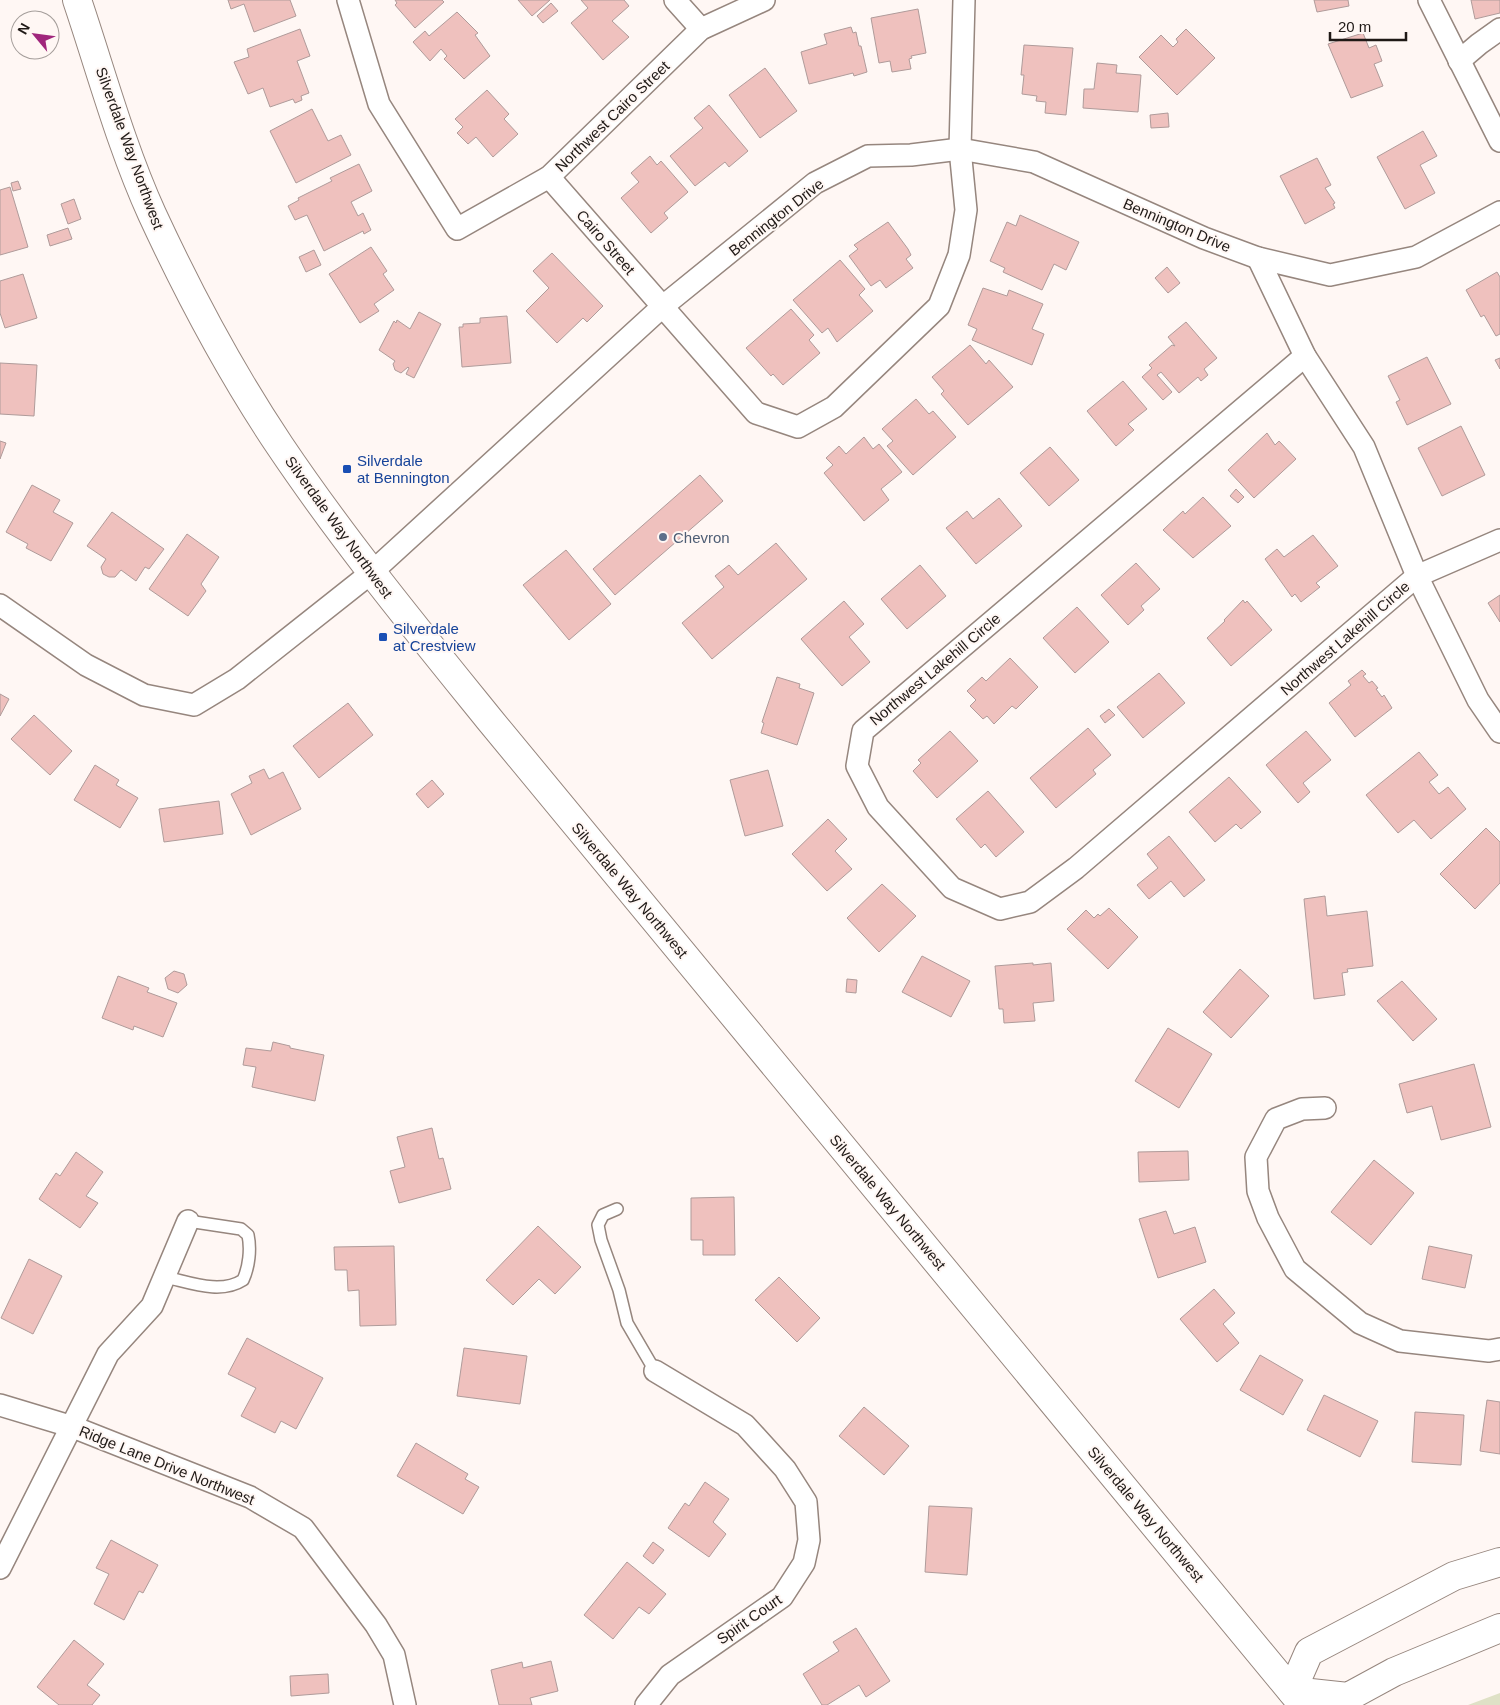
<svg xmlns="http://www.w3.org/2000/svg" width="1500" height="1705" font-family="Helvetica,sans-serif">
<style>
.green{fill:#dfe1c6}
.building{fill:#efc1be;stroke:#af9b9a}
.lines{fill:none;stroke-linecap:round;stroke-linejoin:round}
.lane-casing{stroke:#96867e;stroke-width:14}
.street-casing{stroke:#96867e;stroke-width:24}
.secondary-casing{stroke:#96867e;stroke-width:30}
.lane{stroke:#fff;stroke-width:11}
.street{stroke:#fff;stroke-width:21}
.secondary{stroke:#fff;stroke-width:28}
.transit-dot{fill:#1a4fb4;stroke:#fff7f4;stroke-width:2}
.service-dot{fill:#5c6f8a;stroke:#fff7f4;stroke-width:2}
.labels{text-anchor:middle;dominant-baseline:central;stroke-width:4;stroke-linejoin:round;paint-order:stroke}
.street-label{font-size:15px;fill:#1f1916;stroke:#fff7f4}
.transit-label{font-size:15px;fill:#164399;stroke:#fff7f4;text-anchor:start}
.service-label{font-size:15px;fill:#4e5e75;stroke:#fff7f4;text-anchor:start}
</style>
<rect width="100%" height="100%" fill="#fff7f4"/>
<!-- green -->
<path class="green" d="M1500 1693V1705H1468Z"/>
<!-- building -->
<g class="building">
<path d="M228 0H290L296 16 254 32 244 4 231 9Z"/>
<path d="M395 0H442L444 2 415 28 395 5 397 3Z"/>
<path d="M518 0H550L532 16Z"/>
<path d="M581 0H624L629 6 612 21 629 37 603 60 571 23 588 8Z"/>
<path d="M1314 0H1348L1349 6 1317 12Z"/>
<path d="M1471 0H1500V13L1475 19Z"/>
<path d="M551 3 558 11 543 23 537 16Z"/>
<path d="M918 9 926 53 911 56 912 58 909 59 911 69 892 72 890 61 879 63 871 18Z"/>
<path d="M457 12 478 33 475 35 490 56 464 79 444 59 447 56 441 49 430 61 413 42 425 31 429 36Z"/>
<path d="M851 27 853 33 856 32 859 46H861L867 72 854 76 853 73 809 84 801 52 827 44 824 34Z"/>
<path d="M300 29 310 56 297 61 309 93 301 96 302 100 295 103 293 99 270 107 263 88 248 94 234 62 249 57 247 49Z"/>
<path d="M1186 29 1215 58 1177 95 1139 57 1161 35 1173 47 1178 42 1176 39Z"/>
<path d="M1363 33 1369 48 1376 45 1382 61 1374 64 1383 86 1351 98 1328 44Z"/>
<path d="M1024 45 1073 48 1066 115 1045 113 1046 102 1036 101 1037 96 1022 94 1024 75H1021Z"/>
<path d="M1097 63 1117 65 1116 73 1141 75 1138 112 1083 108 1084 89H1094Z"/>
<path d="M765 68 797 111 760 138 729 95Z"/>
<path d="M487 90 509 114 504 119 518 134 493 157 476 137 468 144 457 133 463 127 455 119Z"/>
<path d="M709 105 748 151 729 167 725 162 695 186 670 156 703 128 694 118Z"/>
<path d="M312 109 328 141 341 135 351 155 296 183 270 131Z"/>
<path d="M1168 113 1169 127 1151 128 1150 115Z"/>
<path d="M1423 131 1437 156 1420 165 1435 193 1405 209 1377 157Z"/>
<path d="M650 156 657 165 661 161 688 192 664 213 668 218 651 233 621 198 639 182 631 173Z"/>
<path d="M1317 158 1331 185 1325 188 1335 203 1333 204 1335 208 1305 224 1280 176Z"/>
<path d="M359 164 372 191 351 202 358 216 363 213 371 230 364 234 363 231 324 251 307 215 295 220 288 206 299 200 298 198 332 181 330 178Z"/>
<path d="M18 181 21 189 13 191 11 183Z"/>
<path d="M10 187 28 247 0 255V190Z"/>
<path d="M74 199 81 219 68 224 61 204Z"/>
<path d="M1020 215 1079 242 1066 270 1054 264 1042 290 1003 272 1005 268 990 261 1007 222 1016 226Z"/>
<path d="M888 222 908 249 911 255 906 259 913 268 886 288 880 280 871 286 849 256 858 249 854 245Z"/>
<path d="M68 228 72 239 50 246 47 235Z"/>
<path d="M371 247 387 271 383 274 394 290 374 304 379 311 360 323 329 274Z"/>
<path d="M314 250 321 265 306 272 299 257Z"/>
<path d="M552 253 603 306 587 322 583 318 557 343 526 311 549 288 533 271Z"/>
<path d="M840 260 865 289 859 295 873 311 837 342 828 328 822 333 793 300Z"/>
<path d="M1167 267 1180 283 1168 293 1155 278Z"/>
<path d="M1497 272 1500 277V334L1496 336 1484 315 1481 317 1466 290Z"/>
<path d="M23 274 37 318 5 328 0 313V281Z"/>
<path d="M983 288 1007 296 1009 290 1043 304 1032 329 1044 334 1032 365 972 340 977 329 968 325Z"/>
<path d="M791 309 814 335 809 340 820 353 783 385 773 374 771 376 746 348Z"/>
<path d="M419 312 441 324 414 378 406 374 409 368 408 367 401 373 395 370 393 364 395 361 379 350 394 321 396 323 397 320 410 329Z"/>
<path d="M507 316 511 363 462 367 459 327H463V324L480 323V318Z"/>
<path d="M1186 322 1217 358 1204 369 1208 375 1201 381 1198 377 1179 393 1161 372 1157 375 1172 392 1163 400 1142 377 1152 368 1149 365 1172 345 1175 346 1168 337Z"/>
<path d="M970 345 986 364 989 360 1013 387 968 425 941 394 944 391 932 377Z"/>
<path d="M1427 357 1451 404 1407 425 1396 402 1400 400 1388 376Z"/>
<path d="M1500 358V369L1495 360Z"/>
<path d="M0 363 37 365 34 416 0 414Z"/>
<path d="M1123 381 1147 409 1128 424 1134 430 1116 446 1087 411Z"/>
<path d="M916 399 929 414 933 411 956 437 913 475 887 446 893 441 882 429Z"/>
<path d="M1461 426 1485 475 1442 496 1418 448Z"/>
<path d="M1267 433 1275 445 1279 441 1296 459 1254 498 1228 470Z"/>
<path d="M864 437 873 449 879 444 902 472 881 489 889 500 864 521 824 473 833 465 826 458 839 446 846 454Z"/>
<path d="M0 441 6 443 0 459Z"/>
<path d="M1050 447 1079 480 1049 506 1020 473Z"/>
<path d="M700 475 723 501 615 595 593 569Z"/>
<path d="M32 485 60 500 53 512 73 523 51 561 26 548 28 544 6 532Z"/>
<path d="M1236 489 1244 497 1238 503 1230 496Z"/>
<path d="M1203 497 1231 526 1193 558 1163 530 1183 511 1185 514Z"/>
<path d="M999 498 1022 526 976 564 946 528 967 511 973 519Z"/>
<path d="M112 512 164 549 149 569 145 567 136 581 121 570 115 577H109L103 574 101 567 106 559 87 546Z"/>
<path d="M187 534 219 557 201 584 206 591 188 616 149 589Z"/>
<path d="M1313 535 1338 566 1316 583 1320 587 1301 602 1295 594 1292 597 1265 559 1277 549 1284 557Z"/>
<path d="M776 543 807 579 712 659 682 623 724 587 715 576 729 565 738 575Z"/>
<path d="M566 550 611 604 569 640 523 585Z"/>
<path d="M1136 563 1160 589 1141 606 1144 610 1128 625 1101 595Z"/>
<path d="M920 565 946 596 907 629 881 599Z"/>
<path d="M1500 595V622L1488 603Z"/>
<path d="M1243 600 1245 603 1247 601 1272 630 1231 666 1207 638 1225 621 1224 620Z"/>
<path d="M844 601 864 624 849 637 870 662 842 686 801 639Z"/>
<path d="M1077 607 1109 642 1075 673 1043 638Z"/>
<path d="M1010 658 1038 687 1016 709 1012 706 994 724 987 716 983 719 970 706 976 700 967 691 982 677 986 681Z"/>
<path d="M1362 670 1366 674 1363 676 1369 683 1372 681 1378 688 1376 689 1382 697 1384 695 1392 708 1355 737 1329 703 1351 685 1348 681Z"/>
<path d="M1159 673 1185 703 1143 738 1117 707Z"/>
<path d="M777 677 800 684 799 688 814 693 797 745 761 733 764 723 762 722Z"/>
<path d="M0 694 9 699 0 716Z"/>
<path d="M348 703 373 735 319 778 293 746Z"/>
<path d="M1109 709 1115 715 1105 723 1100 716Z"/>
<path d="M34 715 72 751 50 775 11 739Z"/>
<path d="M1088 728 1111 755 1093 770 1096 774 1056 808 1030 778Z"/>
<path d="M950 731 978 761 937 798 913 771 921 763 918 760Z"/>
<path d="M1306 731 1331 760 1303 783 1310 792 1298 803 1266 765Z"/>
<path d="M1419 752 1438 775 1429 782 1439 794 1448 787 1466 809 1431 839 1414 820 1398 833 1366 795Z"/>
<path d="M95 765 119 780 116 785 138 798 120 828 74 800Z"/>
<path d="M264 769 269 779 283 772 301 809 251 835 231 794 252 783 249 776Z"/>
<path d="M768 770 783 826 745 836 730 780Z"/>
<path d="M1229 777 1261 812 1241 829 1236 824 1215 842 1189 812Z"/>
<path d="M432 780 444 794 428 808 416 794Z"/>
<path d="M988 791 1024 832 996 857 985 844 981 848 956 819Z"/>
<path d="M219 801 223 834 164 842 159 809Z"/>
<path d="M828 819 847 839 835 851 852 869 827 891 792 854Z"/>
<path d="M1486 828 1500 842V883L1475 909 1440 874Z"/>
<path d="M1169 836 1205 880 1184 897 1171 881 1149 899 1137 885 1158 868 1147 854Z"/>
<path d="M882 884 916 916 879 952 847 918Z"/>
<path d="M1325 896 1327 916 1367 911 1373 966 1347 969 1348 972 1342 973 1345 995 1314 999 1304 899Z"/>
<path d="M1109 908 1138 937 1108 969 1067 929 1086 910 1094 918 1098 914 1100 916Z"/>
<path d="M922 956 970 981 951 1017 902 992Z"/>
<path d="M1033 963V965L1051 963 1054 1001 1033 1003 1035 1021 1004 1023 1003 1009H999L995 966Z"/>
<path d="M1240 969 1269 996 1231 1038 1203 1012Z"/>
<path d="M174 971 184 974 187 985 178 993 168 989 165 978Z"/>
<path d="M118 976 149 988 147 992 177 1003 163 1037 134 1026 133 1030 102 1018Z"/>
<path d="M847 979 857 980 856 993 846 992Z"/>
<path d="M1402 981 1437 1019 1413 1041 1377 1001Z"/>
<path d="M1168 1028 1212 1054 1179 1108 1135 1081Z"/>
<path d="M273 1042 290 1046V1048L324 1055 315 1101 252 1087 256 1067 243 1065 246 1048 271 1051Z"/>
<path d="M1474 1064 1491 1127 1441 1140 1432 1106 1407 1113 1399 1084Z"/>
<path d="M432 1128 439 1159 443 1158 451 1189 399 1203 390 1171 405 1167 397 1137Z"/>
<path d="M1188 1151 1189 1180 1139 1182 1138 1152Z"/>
<path d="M76 1152 103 1172 86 1196 98 1203 80 1228 39 1199 56 1173 60 1176Z"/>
<path d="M1374 1160 1414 1193 1371 1245 1331 1212Z"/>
<path d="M734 1197 735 1255H703V1240H691V1198Z"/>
<path d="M1166 1211 1174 1234 1195 1227 1206 1262 1158 1278 1139 1219Z"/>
<path d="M538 1226 581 1267 555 1294 539 1279 513 1305 486 1280Z"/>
<path d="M394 1246 396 1325 360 1326 359 1290 348 1291 347 1270H335L334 1247Z"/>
<path d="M1429 1246 1472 1255 1465 1288 1422 1279Z"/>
<path d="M29 1259 62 1276 33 1334 1 1318Z"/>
<path d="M779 1277 820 1318 797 1342 755 1300Z"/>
<path d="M1214 1289 1235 1313 1223 1324 1239 1343 1217 1362 1180 1319Z"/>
<path d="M247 1338 323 1378 296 1429 281 1421 275 1433 241 1416 256 1388 228 1374Z"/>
<path d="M464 1348 527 1356 520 1404 457 1396Z"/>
<path d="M1260 1355 1303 1380 1283 1415 1240 1390Z"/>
<path d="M1324 1395 1378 1421 1360 1457 1307 1430Z"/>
<path d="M1487 1400 1500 1402V1454L1480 1451Z"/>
<path d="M864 1407 909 1446 884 1475 839 1436Z"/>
<path d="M1415 1412 1464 1415 1461 1465 1412 1462Z"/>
<path d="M416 1443 468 1474 465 1479 479 1487 463 1514 397 1476Z"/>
<path d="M705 1482 729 1499 713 1522 726 1534 709 1557 668 1528 685 1503 689 1506Z"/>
<path d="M929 1506 972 1508 967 1575 925 1572Z"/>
<path d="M111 1540 158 1565 143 1593 139 1591 124 1620 94 1604 109 1574 96 1568Z"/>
<path d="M653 1542 664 1550 653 1564 643 1556Z"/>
<path d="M627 1562 666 1594 649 1614 639 1607 613 1639 584 1615Z"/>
<path d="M856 1628 890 1681 866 1697 859 1685 827 1705H822L803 1674 839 1651 833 1642Z"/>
<path d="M74 1640 104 1664 87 1685 100 1695 92 1705H59L37 1687Z"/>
<path d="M551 1661 558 1691 530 1698 532 1705H499L491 1670 522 1662 523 1668Z"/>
<path d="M328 1674 329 1693 291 1696 290 1676Z"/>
</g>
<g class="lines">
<defs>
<g id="lane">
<path d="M617 1209 603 1215 598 1225 601 1240 619 1290 627 1323 655 1371"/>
<path d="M165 1277C189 1282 220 1295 243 1280 249 1267 251 1249 248 1235L241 1229 188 1221"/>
</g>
<g id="street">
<path d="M348 0 379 104 457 229 549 177 701 29 764 0"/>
<path d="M675 0 701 29"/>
<path d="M1429 0 1500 141"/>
<path d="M1459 61 1479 44 1500 29"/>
<path d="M549 177 756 413 798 427 834 407 939 306 959 255 966 210 960 149 964 0"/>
<path d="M1258 258 1305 356 1364 447 1417 576 1478 700 1500 732"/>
<path d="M1305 356 863 731 857 766 878 807 952 888 1000 909 1030 902 1076 868 1417 576 1500 540"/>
<path d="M0 605 86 665 144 695 194 705 237 679 371 573 662 307 815 183 868 156 911 155 960 149 1034 162 1204 238 1258 258 1330 275 1416 257 1500 212"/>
<path d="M1325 1108 1302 1109 1276 1119 1256 1157 1258 1191 1268 1218 1295 1269 1360 1323 1400 1341 1489 1351 1500 1349"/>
<path d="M0 1405 73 1427 250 1497 303 1528 376 1625 394 1655 405 1705"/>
<path d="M0 1568 108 1354 152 1306 188 1221"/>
<path d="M646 1705 670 1675 782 1597 804 1563 809 1540 806 1502 785 1469 745 1425 655 1371"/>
</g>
<g id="secondary">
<path d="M77 0C101 71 121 146 152 214 189 294 231 373 280 446 344 541 417 630 489 719L1303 1705"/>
<path d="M1292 1691 1309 1652 1454 1576 1500 1562"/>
<path d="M1292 1691 1348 1697 1394 1672 1500 1628"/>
</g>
</defs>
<!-- lane casing -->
<use href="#lane" class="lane-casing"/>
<!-- street casing -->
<use href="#street" class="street-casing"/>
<!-- secondary casing -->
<use href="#secondary" class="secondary-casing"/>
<!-- lane -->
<use href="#lane" class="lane"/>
<!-- street -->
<use href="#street" class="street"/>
<!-- secondary -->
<use href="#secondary" class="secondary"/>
</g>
<!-- markers -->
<g class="transit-dot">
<rect x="342" y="464" width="10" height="10" rx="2.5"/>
<rect x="378" y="632" width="10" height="10" rx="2.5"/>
</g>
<circle class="service-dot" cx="663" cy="537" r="5"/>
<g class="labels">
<!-- street labels -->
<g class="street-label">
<text transform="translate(612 116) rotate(-44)">Northwest Cairo Street</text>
<text transform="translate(130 148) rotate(70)">Silverdale Way Northwest</text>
<text transform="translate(776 217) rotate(-38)">Bennington Drive</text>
<text transform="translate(1177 225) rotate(23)">Bennington Drive</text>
<text transform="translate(606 242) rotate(49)">Cairo Street</text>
<text transform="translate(339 527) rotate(54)">Silverdale Way Northwest</text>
<text transform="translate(1345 638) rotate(-41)">Northwest Lakehill Circle</text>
<text transform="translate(935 669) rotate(-40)">Northwest Lakehill Circle</text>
<text transform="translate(630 890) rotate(50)">Silverdale Way Northwest</text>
<text transform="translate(888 1202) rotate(50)">Silverdale Way Northwest</text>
<text transform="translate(167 1465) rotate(22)">Ridge Lane Drive Northwest</text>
<text transform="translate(1146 1514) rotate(50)">Silverdale Way Northwest</text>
<text transform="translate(749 1619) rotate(-35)">Spirit Court</text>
</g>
<!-- transit labels -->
<g class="transit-label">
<text x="357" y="460">Silverdale<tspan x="357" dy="17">at Bennington</tspan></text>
<text x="393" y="628">Silverdale<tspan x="393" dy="17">at Crestview</tspan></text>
</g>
<!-- service labels -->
<g class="service-label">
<text x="673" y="537">Chevron</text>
</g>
</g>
<!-- north arrow -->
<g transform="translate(35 35) rotate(299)"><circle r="24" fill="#fff7f4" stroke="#a59e9b"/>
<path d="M0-4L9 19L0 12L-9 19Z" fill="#a0267c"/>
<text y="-8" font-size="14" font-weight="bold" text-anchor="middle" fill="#1f1916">N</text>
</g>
<!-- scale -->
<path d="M1330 32v8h76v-8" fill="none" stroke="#1f1916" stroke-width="2.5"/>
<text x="1338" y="32" font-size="15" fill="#1f1916" stroke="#fff7f4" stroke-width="4" paint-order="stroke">20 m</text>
</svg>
